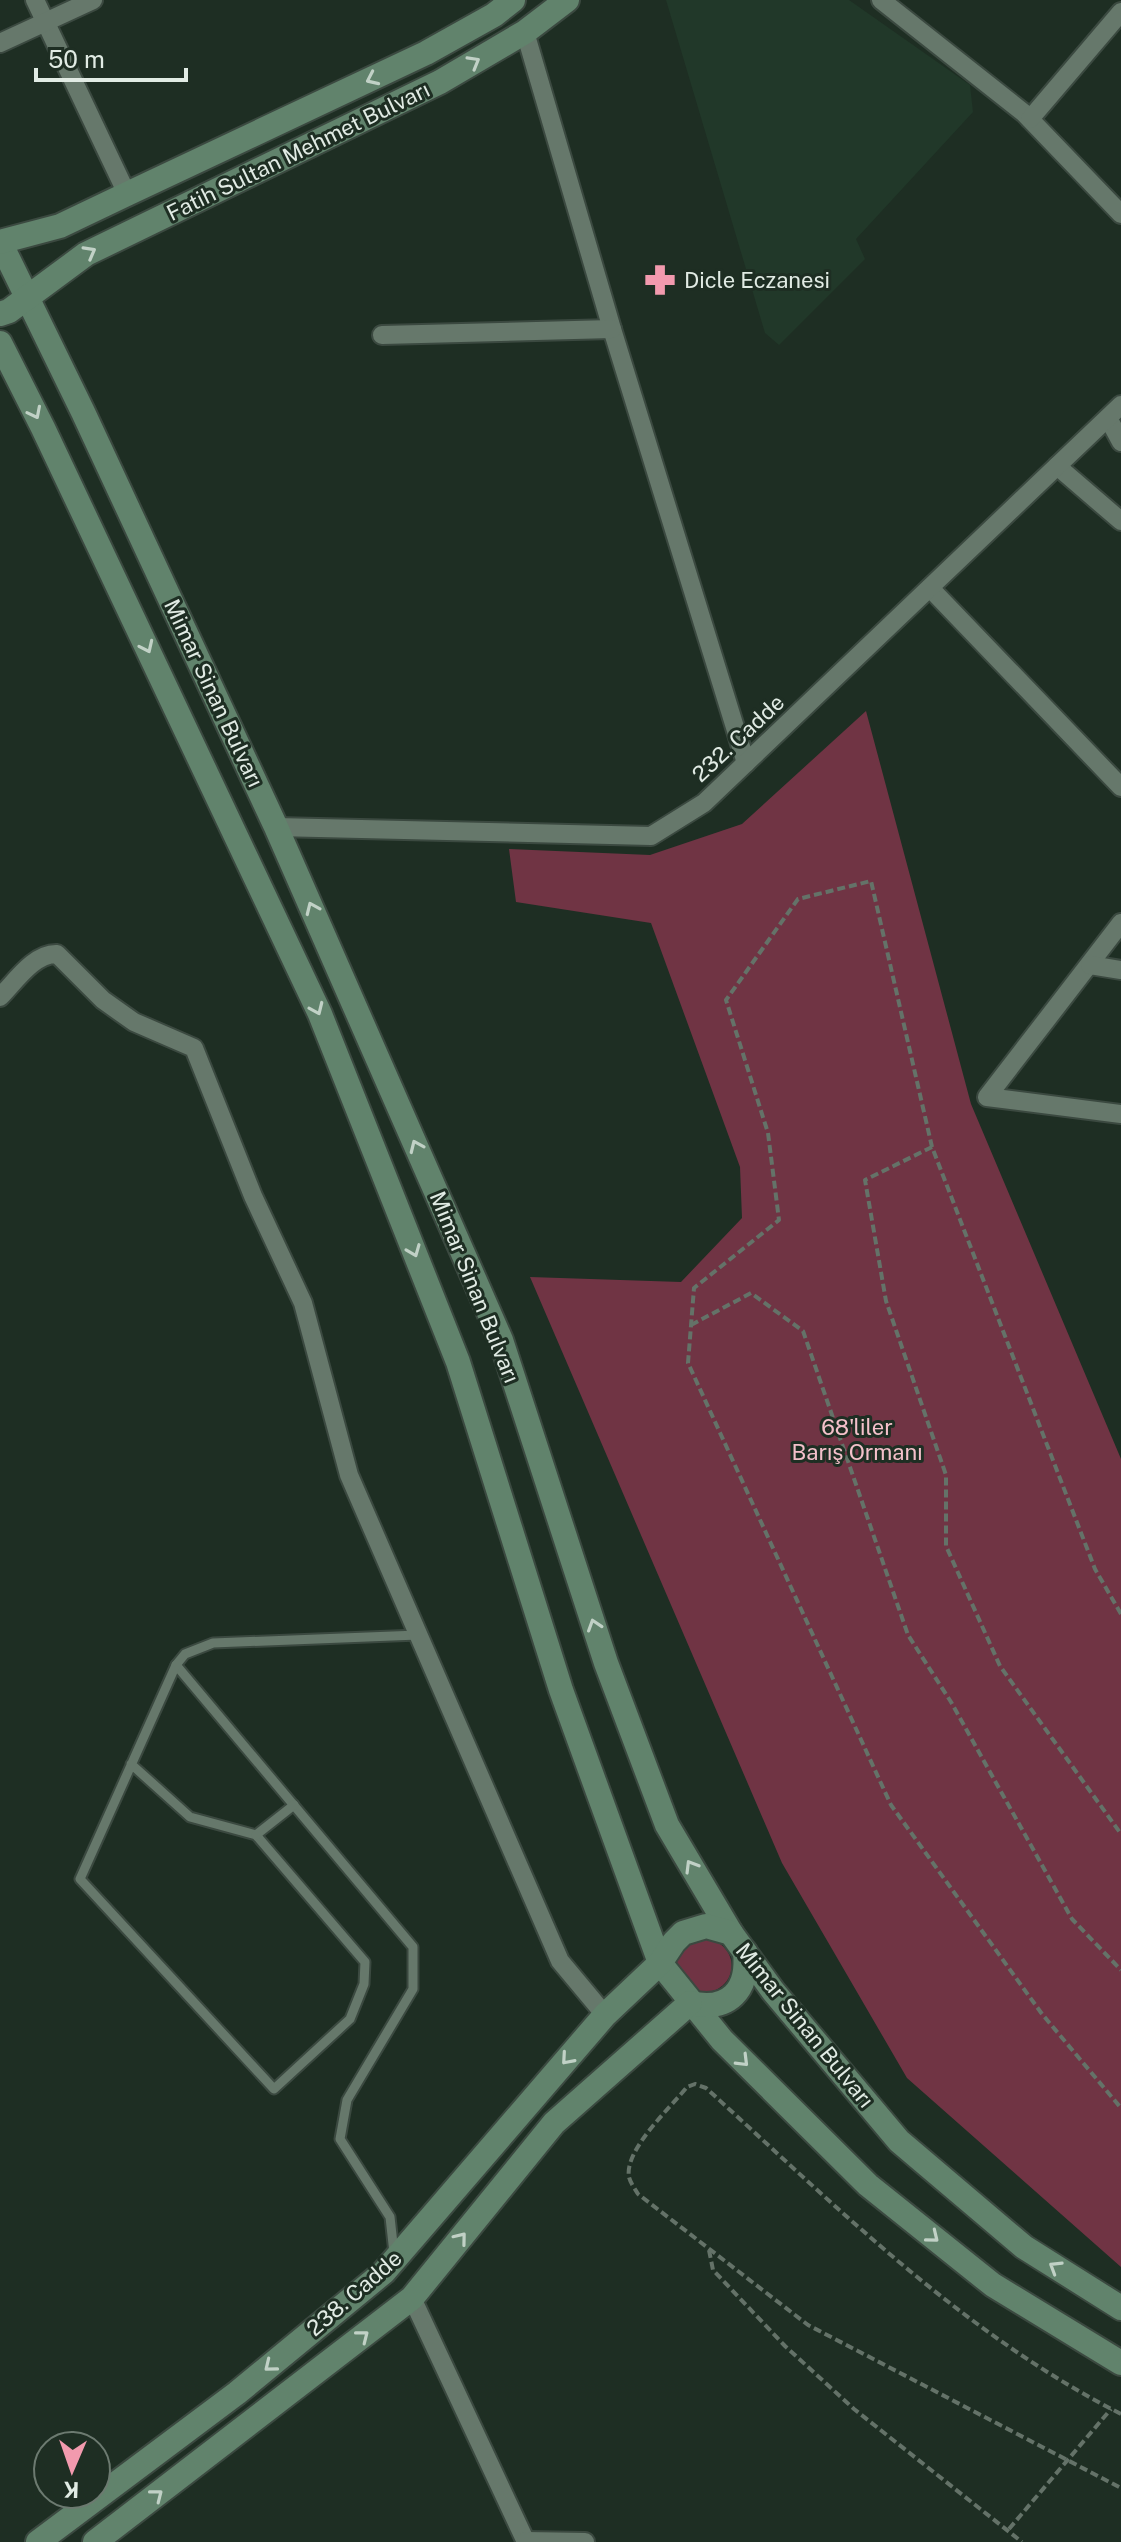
<svg xmlns="http://www.w3.org/2000/svg" width="1121" height="2542" font-family="'Public Sans',sans-serif">
<style>
.built{fill:#213829}
.green{fill:#703444}
.lines{fill:none;stroke-linecap:round;stroke-linejoin:round}
.lane-casing{stroke:#3b4940;stroke-width:13}
.street-casing{stroke:#3b4940;stroke-width:22}
.secondary-casing{stroke:#3b4940;stroke-width:28}
.path{stroke:#647268;stroke-width:4;stroke-dasharray:8 4;stroke-linecap:butt}
.lane{stroke:#66786b;stroke-width:9}
.street{stroke:#66786b;stroke-width:18}
.secondary{stroke:#61836c;stroke-width:24}
.oneway{stroke:#c1d1c6}
.labels{text-anchor:middle;dominant-baseline:central;stroke-width:6;stroke-linejoin:round;paint-order:stroke}
.street-label{font-size:22px;fill:#e1ebe4;stroke:#1e2e23}
.poi-label{font-size:22px;fill:#e1ebe4;stroke:#1e2e23;text-anchor:start}
.park-label{font-size:22px;fill:#f4c0ca;stroke:#1e2e23}
</style>
<rect width="100%" height="100%" fill="#1e2e23"/>
<!-- built -->
<path class="built" d="M666 0H849L970 85 973 112 856 239 865 259 779 345 765 333Z"/>
<!-- green -->
<g class="green">
<path d="M866 711 971 1104 1121 1459V2267L907 2078 782 1863 530 1277 681 1282 742 1218 740 1167 651 923 516 902 509 849 650 855 742 824Z"/>
<path d="M707 1938C746 1948 736 1998 696 1992L676 1965C680 1946 689 1942 707 1938Z"/>
</g>
<g class="lines">
<defs>
<g id="lane">
<path d="M176 1665 413 1947V1989L347 2100 340 2139 390 2217 394 2253"/>
<path d="M131 1764 190 1817 256 1835 365 1962 364 1984 350 2019 274 2089 80 1879 176 1665 185 1654 213 1643 418 1635"/>
<path d="M256 1835 294 1805"/>
</g>
<g id="street">
<path d="M35 0 127 194"/>
<path d="M881 0 1024 113 1121 214"/>
<path d="M525 32 612 329 746 763"/>
<path d="M0 43 93 0"/>
<path d="M1030 119 1121 12"/>
<path d="M382 335 612 329"/>
<path d="M1108 418 1121 442"/>
<path d="M1057 466 1121 521"/>
<path d="M930 588 1121 787"/>
<path d="M276 827 651 836 704 803 1121 405"/>
<path d="M1121 923 987 1097 1121 1114"/>
<path d="M1090 965 1121 970"/>
<path d="M0 997C15 982 34 953 57 954L103 1000 134 1022 194 1048 253 1196 303 1303 349 1475 560 1961 605 2015"/>
<path d="M412 2298 526 2542"/>
<path d="M526 2541 585 2542"/>
</g>
<g id="secondary">
<path d="M0 242 83 412 276 827 501 1340 606 1663 667 1825 731 1933 773 1991 899 2141 1024 2247 1121 2308"/>
<path d="M0 242 60 226 127 194 426 53 494 15 513 0"/>
<path d="M0 314 9 311 86 254 440 82 525 32 567 0"/>
<path d="M0 343 43 428 320 1014 458 1362 561 1690 660 1963 722 2040 868 2185 993 2285 1121 2363"/>
<path d="M690 2003C729 2012 749 1990 745 1952"/>
<path d="M38 2542 237 2393 384 2272 605 2015 660 1963 674 1942 683 1933 706 1926 731 1933"/>
<path d="M95 2542 412 2298 554 2123 690 2003"/>
</g>
</defs>
<!-- lane casing -->
<use href="#lane" class="lane-casing"/>
<!-- street casing -->
<use href="#street" class="street-casing"/>
<!-- secondary casing -->
<use href="#secondary" class="secondary-casing"/>
<!-- path -->
<g class="path">
<path d="M932 1147 865 1180 886 1301 946 1475V1546L1000 1666 1121 1834"/>
<path d="M691 1325 751 1293 803 1331 908 1635 951 1702 1072 1919 1121 1970"/>
<path d="M1121 1614 1095 1569 932 1147 871 881 798 899 726 1000 768 1133 779 1220 694 1288 688 1363 891 1805 1042 2014 1121 2108"/>
<path d="M709 2250 713 2270 785 2346 854 2409 1022 2542"/>
<path d="M1121 2414C962 2333 837 2207 706 2088L695 2084 687 2087C671 2107 624 2150 629 2177 630 2182 635 2189 638 2194L808 2325 1121 2488"/>
<path d="M1009 2529 1111 2409"/>
</g>
<!-- lane -->
<use href="#lane" class="lane"/>
<!-- street -->
<use href="#street" class="street"/>
<!-- secondary -->
<use href="#secondary" class="secondary"/>
</g>
<!-- one-way arrows -->
<defs><path id="oneway-chevron" d="M-2-3.5L2.5 0L-2 3.5" fill="none" stroke-width="1.6" stroke-linecap="round" stroke-linejoin="round" transform="scale(2)"/></defs>
<g class="oneway">
<use href="#oneway-chevron" transform="translate(474 62) rotate(-30)"/>
<use href="#oneway-chevron" transform="translate(372 79) rotate(155)"/>
<use href="#oneway-chevron" transform="translate(90 252) rotate(-29)"/>
<use href="#oneway-chevron" transform="translate(35 413) rotate(63)"/>
<use href="#oneway-chevron" transform="translate(147 647) rotate(65)"/>
<use href="#oneway-chevron" transform="translate(312 908) rotate(-114)"/>
<use href="#oneway-chevron" transform="translate(317 1009) rotate(66)"/>
<use href="#oneway-chevron" transform="translate(416 1146) rotate(-114)"/>
<use href="#oneway-chevron" transform="translate(414 1251) rotate(68)"/>
<use href="#oneway-chevron" transform="translate(594 1625) rotate(-108)"/>
<use href="#oneway-chevron" transform="translate(691 1866) rotate(-121)"/>
<use href="#oneway-chevron" transform="translate(567 2059) rotate(131)"/>
<use href="#oneway-chevron" transform="translate(743 2061) rotate(45)"/>
<use href="#oneway-chevron" transform="translate(933 2237) rotate(39)"/>
<use href="#oneway-chevron" transform="translate(461 2238) rotate(-51)"/>
<use href="#oneway-chevron" transform="translate(1055 2267) rotate(-148)"/>
<use href="#oneway-chevron" transform="translate(363 2336) rotate(-38)"/>
<use href="#oneway-chevron" transform="translate(270 2366) rotate(141)"/>
<use href="#oneway-chevron" transform="translate(157 2495) rotate(-38)"/>
</g>
<!-- icons -->
<defs>
<symbol id="pharmacy-bare" viewBox="-9 -9 18 18"><path d="M-2-6h4v4h4v4h-4v4h-4v-4h-4v-4h4Z" fill="#f29aae" stroke="#1e2e23" stroke-width="2.5" paint-order="stroke"/></symbol>
</defs>
<g fill-rule="evenodd">
<use href="#pharmacy-bare" x="638" y="258" width="44" height="44"/>
</g>
<g class="labels">
<!-- street labels -->
<g class="street-label">
<text transform="translate(298 151) rotate(-26)">Fatih Sultan Mehmet Bulvarı</text>
<text transform="translate(214 693) rotate(65)">Mimar Sinan Bulvarı</text>
<text transform="translate(738 738) rotate(-43)">232. Cadde</text>
<text transform="translate(475 1287) rotate(68)">Mimar Sinan Bulvarı</text>
<text transform="translate(805 2025) rotate(51)">Mimar Sinan Bulvarı</text>
<text transform="translate(354 2293) rotate(-41)">238. Cadde</text>
</g>
<!-- poi labels -->
<g class="poi-label">
<text x="684" y="280">Dicle Eczanesi</text>
</g>
<!-- park labels -->
<g class="park-label">
<text x="857" y="1427">68'liler<tspan x="857" dy="25">Barış Ormanı</tspan></text>
</g>
</g>
<!-- north arrow -->
<g transform="translate(72 2470) rotate(182)"><circle r="38" fill="#1e2e23" stroke="#6c7a70" stroke-width="2"/>
<path d="M0-6L14 30L0 20L-14 30Z" fill="#f29aae"/>
<text y="-12" font-size="22" font-weight="bold" text-anchor="middle" fill="#e1ebe4">K</text>
</g>
<!-- scale -->
<path d="M36 68v12h150v-12" fill="none" stroke="#e1ebe4" stroke-width="4"/>
<text x="48" y="68" font-size="24" fill="#e1ebe4" stroke="#1e2e23" stroke-width="6" paint-order="stroke">50 m</text>
</svg>
